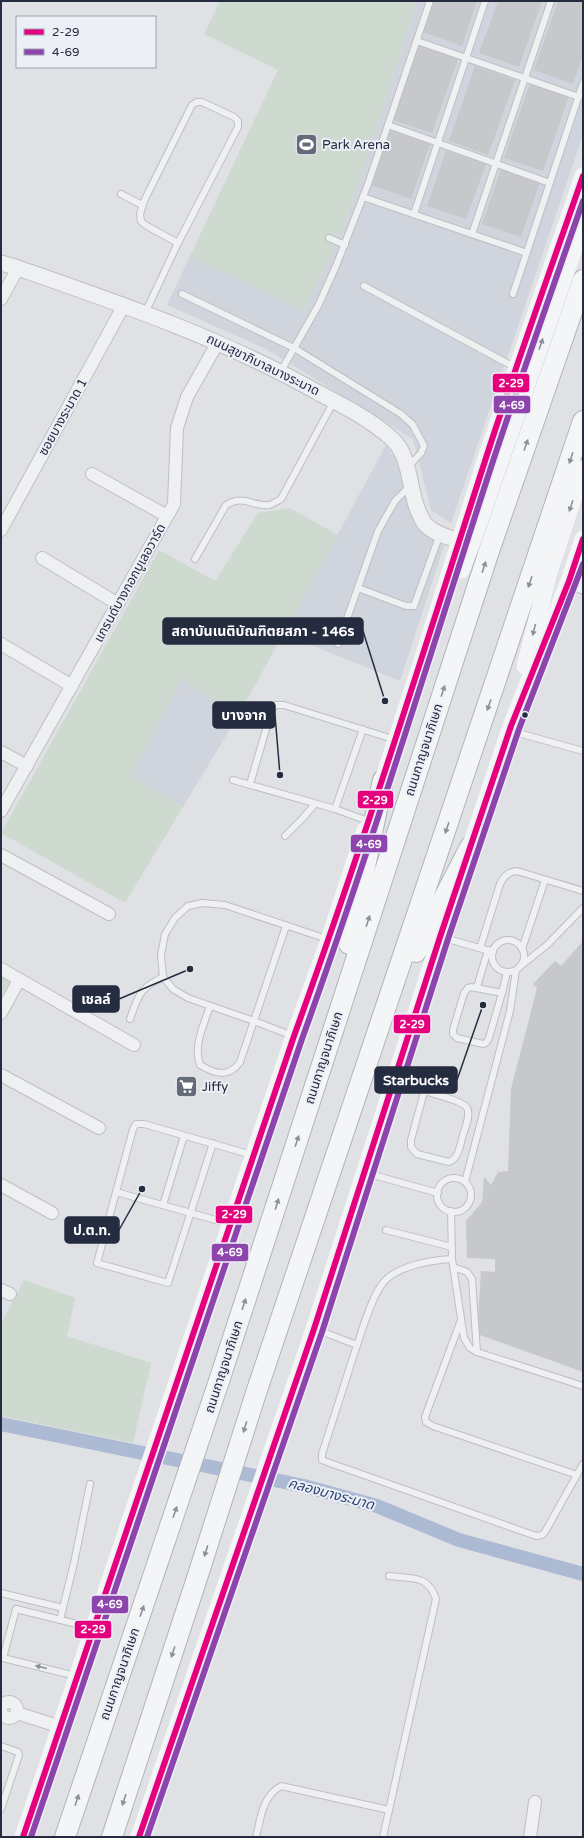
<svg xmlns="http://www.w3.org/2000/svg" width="584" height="1838" font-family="'Varela Round','Noto Sans Thai',sans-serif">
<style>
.built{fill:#d0d4dc}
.green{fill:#ced9d0}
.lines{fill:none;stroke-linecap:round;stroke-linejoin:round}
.canal{stroke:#acbad3;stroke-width:14}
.building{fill:#c6c8cc}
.service-casing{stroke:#bebfc3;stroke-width:8}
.minor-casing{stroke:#bebfc3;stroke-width:14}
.tertiary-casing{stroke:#bebfc3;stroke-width:17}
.trunk-casing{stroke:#b2b4ba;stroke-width:22}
.service{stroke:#eff0f2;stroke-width:6}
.minor{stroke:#eff0f2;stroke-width:12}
.tertiary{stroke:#eff0f2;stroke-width:15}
.secondary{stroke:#f4f5f6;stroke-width:17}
.trunk{stroke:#f4f5f6;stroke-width:20}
.bus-1-casing{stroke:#edeff6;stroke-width:9}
.bus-2-casing{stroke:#edeff6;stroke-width:9}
.bus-1{stroke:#e5007d;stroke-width:6}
.bus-2{stroke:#8e44ad;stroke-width:6}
.oneway{fill:#8c909b}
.oneway2{fill:#8a8e99}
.bus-dot{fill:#252c40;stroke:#edeff6;stroke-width:1.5}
.labels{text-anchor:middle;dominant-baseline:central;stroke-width:4;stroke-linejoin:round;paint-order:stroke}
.poi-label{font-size:13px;fill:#252c40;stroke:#edeff6;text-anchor:start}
.street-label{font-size:13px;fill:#252c40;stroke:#edeff6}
.water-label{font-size:14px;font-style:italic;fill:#2d4577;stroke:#edeff6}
.leader{fill:none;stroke:#252c40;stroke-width:1.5}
.callout-dot{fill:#252c40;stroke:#edeff6;stroke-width:1.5}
.callout{fill:#252c40;stroke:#252c40;stroke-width:1.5}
.callout-label{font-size:14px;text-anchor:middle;font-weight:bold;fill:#fff}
.line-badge{stroke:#edeff6;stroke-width:1.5}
.badge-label{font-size:11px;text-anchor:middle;font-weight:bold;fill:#fff}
</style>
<rect width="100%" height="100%" fill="#e0e1e5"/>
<!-- built -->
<g class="built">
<path d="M417 1H583V135L451 523 431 510 413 439 266 349 167 305 190 256 304 310 346 221Z"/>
<path d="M386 445 398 462 410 514 424 531 444 546 400 681 284 634Z"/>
<path d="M181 679 239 714 183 807 131 776Z"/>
</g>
<!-- green -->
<g class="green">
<path d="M220 1H417L346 221 304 311 190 256 278 70 204 34Z"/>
<path d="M290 508 338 535 239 714 181 679 131 776 183 807 125 903 1 833 159 550 215 581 258 513Z"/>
<path d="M1 976 10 981 1 997Z"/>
<path d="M24 1280 75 1298 67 1336 151 1363 133 1443 1 1416V1324Z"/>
</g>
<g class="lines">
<!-- canal -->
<path class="canal" d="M1 1424 304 1486 377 1506 459 1540 583 1574"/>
</g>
<!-- building -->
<g class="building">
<path d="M433 1H477L462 46 423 32Z"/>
<path d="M498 1H542L519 67 479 53Z"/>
<path d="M558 1H576L583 3V55L573 84 534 70Z"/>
<path d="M418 45 458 59 432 133 392 120Z"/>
<path d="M475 66 515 80 488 155 449 141Z"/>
<path d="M530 83 569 96 543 171 504 158Z"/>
<path d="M390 130 430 144 411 199 371 185Z"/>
<path d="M446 151 486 164 466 219 427 206Z"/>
<path d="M501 169 540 182 521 237 482 224Z"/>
<path d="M583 941V1372L477 1334 481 1271 495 1272V1259L467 1258 466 1221 482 1202 484 1177 491 1185 498 1172 508 1171 511 1089 537 988 533 984 555 961 561 966Z"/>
</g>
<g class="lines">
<defs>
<g id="service">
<path d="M417 41 579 97"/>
<path d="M388 125 550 183"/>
<path d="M121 194 142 205"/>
<path d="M363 197 527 253"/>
<path d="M414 214 485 1"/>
<path d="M472 234 551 1"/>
<path d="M329 238 345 245"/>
<path d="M364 286 516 368"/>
<path d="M182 294 294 348 401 414 413 425 424 446 421 453 408 467"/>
<path d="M513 294 583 83"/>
<path d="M145 313 178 243 238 127V121L234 117 202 102H197L192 105 144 201 140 214 141 221 145 225 178 243"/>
<path d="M281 371 318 306 336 266 368 184 430 1"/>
<path d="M195 559 226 505C245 494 252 507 269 505 273 504 277 501 281 499L334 401"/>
<path d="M358 588 406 606H414L440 534"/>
<path d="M338 644 378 531 395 501 410 486"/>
<path d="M511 731 583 751"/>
<path d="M233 780 335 809 368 821"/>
<path d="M250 784 272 709 276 705H284L396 740"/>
<path d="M335 809 363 729"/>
<path d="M285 836 302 819 315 804"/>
<path d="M441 937 493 952"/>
<circle cx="508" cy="956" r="16"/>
<path d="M480 948 500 884C504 876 508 872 517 871L583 891"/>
<path d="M522 949 545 880"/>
<path d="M522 965 547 945 583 908"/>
<path d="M471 987 502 993 489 1038 486 1043 483 1044 457 1038 453 1034V1030L464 993 468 988Z"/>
<path d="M477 987 488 950"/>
<path d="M502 993 507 972"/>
<path d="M210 1006C204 1025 193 1045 200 1065 215 1074 229 1078 240 1062L286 926"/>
<path d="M130 1019C139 994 139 989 163 977"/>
<path d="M293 1036 254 1021 188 998 173 989 163 977 161 955 165 934 175 918 188 906 202 903 225 905 327 939"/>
<path d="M394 1083C406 1087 463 1099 467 1108 471 1115 465 1128 463 1135 460 1145 459 1158 449 1162L417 1154 411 1147V1140L424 1092"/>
<path d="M366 1173 438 1193"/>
<circle cx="454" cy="1195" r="17"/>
<path d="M465 1182 510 1011 516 970"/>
<path d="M116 1192 97 1263 168 1283 213 1143"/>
<path d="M163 1205 184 1136"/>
<path d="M451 1211 452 1259 464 1338 470 1348 477 1352 583 1386"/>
<path d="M230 1224 116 1192 133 1129 136 1124H144L252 1155"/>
<path d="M386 1230 452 1247"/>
<path d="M453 1267 467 1272 472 1279 477 1352"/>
<path d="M461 1320 425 1417 426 1422 433 1426 577 1475"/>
<path d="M315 1329 357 1345 322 1454V1460L327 1462 536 1536 542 1535 545 1532 583 1464"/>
<path d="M357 1345C363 1328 372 1296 383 1283 396 1266 432 1260 452 1259"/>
<path d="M1 1593 63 1608"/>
<path d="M60 1620 74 1563 90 1484"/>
<path d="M76 1676 3 1658 16 1609 93 1628"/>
<path d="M1 1746 18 1752 19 1755 1 1809"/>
<path d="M256 1837C261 1817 262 1797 281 1786L389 1810"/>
<path d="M383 1837 436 1599C428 1574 411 1579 389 1576"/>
</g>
<g id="minor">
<path d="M1 299 18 268"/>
<path d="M92 474 167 516"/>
<path d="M1 530 124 305"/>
<path d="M42 558 118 604"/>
<path d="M1 644 72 686"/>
<path d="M1 752 27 766"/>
<path d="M1 811 174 504 177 428 187 397 218 342"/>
<path d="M1 855 109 914"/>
<path d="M1 969 134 1045"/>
<path d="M1 1013 19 980"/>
<path d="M1 1075 99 1128"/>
<path d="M1 1185 52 1213"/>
<path d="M1 1290 10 1294"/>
<circle cx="9" cy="1710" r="8"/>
<path d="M17 1713 61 1727"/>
<path d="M530 1837 535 1802"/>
</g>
<g id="tertiary">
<path d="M1 263 18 268C121 304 221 338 317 392 342 405 370 419 391 438 412 456 408 490 419 513 421 516 422 521 425 524 434 534 448 537 460 541"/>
<path d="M569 581 583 586"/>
</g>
<g id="trunk">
<path d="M349 944 383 780"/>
<path d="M416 952 470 847"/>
<path d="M65 1837 219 1381 489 551 583 280"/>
<path d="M112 1837 198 1575 257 1390 583 421"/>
</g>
</defs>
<!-- service casing -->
<use href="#service" class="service-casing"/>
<!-- minor casing -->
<use href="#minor" class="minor-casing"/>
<!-- tertiary casing -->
<use href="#tertiary" class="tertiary-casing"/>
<!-- trunk casing -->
<use href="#trunk" class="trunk-casing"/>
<!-- service -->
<use href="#service" class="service"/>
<!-- minor -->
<use href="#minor" class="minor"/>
<!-- tertiary -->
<use href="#tertiary" class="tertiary"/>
<!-- secondary -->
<g class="secondary">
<path d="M461 570 472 543 583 223"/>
<path d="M525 666 549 572 583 469"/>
<path d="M379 792 420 667 486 458 583 176"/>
<path d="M466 860 511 726 569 581 583 539"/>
<path d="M23 1837 294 1036 329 940 365 830"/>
<path d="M139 1837 314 1329 456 889"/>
</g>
<!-- trunk -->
<use href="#trunk" class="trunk"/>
<defs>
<g id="bus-1">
<path d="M23 1837 294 1036C363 846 423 653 485 461 516 365 550 271 583 176"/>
<path d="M139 1837 314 1329 440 937 511 726 569 581 583 539"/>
</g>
<g id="bus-2">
<path d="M31 1837 302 1039C371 848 430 654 493 461 522 374 553 287 583 201"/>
<path d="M147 1837 322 1332 448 939 519 729 583 564"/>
</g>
</defs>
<!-- bus-1 casing -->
<use href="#bus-1" class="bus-1-casing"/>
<!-- bus-2 casing -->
<use href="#bus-2" class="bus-2-casing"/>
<!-- bus-1 -->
<use href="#bus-1" class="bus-1"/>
<!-- bus-2 -->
<use href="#bus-2" class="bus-2"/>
</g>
<!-- one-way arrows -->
<defs><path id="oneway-solid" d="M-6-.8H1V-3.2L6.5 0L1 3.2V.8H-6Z"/></defs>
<g class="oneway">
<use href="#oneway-solid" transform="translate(541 344) rotate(-71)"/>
<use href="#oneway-solid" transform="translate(526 445) rotate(-71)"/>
<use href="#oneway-solid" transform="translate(571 458) rotate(108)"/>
<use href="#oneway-solid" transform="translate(571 506) rotate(108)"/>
<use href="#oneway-solid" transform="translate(484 567) rotate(-72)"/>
<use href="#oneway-solid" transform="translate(530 582) rotate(109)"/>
<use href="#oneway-solid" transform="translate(534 630) rotate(104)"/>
<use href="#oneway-solid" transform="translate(443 691) rotate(-72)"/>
<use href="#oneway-solid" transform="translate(489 705) rotate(109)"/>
<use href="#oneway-solid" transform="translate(447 828) rotate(109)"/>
<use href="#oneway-solid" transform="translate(368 921) rotate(-72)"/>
<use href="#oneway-solid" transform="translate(297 1141) rotate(-72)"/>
<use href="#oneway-solid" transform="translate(277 1204) rotate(-73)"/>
<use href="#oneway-solid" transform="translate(244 1304) rotate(-72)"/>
<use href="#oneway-solid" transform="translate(245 1427) rotate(107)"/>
<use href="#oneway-solid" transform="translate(175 1512) rotate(-71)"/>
<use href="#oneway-solid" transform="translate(206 1551) rotate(107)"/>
<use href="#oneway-solid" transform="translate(142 1611) rotate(-71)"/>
<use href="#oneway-solid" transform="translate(173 1652) rotate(108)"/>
<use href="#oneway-solid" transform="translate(77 1800) rotate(-71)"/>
<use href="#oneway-solid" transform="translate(124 1800) rotate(108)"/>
</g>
<use class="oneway2" href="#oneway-solid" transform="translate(41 1667) rotate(-166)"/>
<!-- icons -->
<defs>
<symbol id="stadium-square" viewBox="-11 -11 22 22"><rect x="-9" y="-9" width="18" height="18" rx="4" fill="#666b7a" stroke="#edeff6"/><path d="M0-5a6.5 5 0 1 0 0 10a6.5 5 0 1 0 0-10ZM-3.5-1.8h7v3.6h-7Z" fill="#fff"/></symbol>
<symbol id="supermarket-square" viewBox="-11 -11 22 22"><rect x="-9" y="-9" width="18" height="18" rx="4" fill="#666b7a" stroke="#edeff6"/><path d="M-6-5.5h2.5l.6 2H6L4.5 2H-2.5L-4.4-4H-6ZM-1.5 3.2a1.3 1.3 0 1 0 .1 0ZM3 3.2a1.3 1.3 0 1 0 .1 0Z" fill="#fff"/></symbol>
</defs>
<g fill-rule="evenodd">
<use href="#stadium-square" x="294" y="132" width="25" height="25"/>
<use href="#supermarket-square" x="174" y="1074" width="25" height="25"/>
</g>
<!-- markers -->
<circle class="bus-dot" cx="525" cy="715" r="3.5"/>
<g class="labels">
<!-- poi labels -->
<g class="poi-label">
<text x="322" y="145">Park Arena</text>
<text x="202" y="1087">Jiffy</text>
</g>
<!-- street labels -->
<g class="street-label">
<text transform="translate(263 365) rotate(26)">ถนนสุขาภิบาลบางระมาด</text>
<text transform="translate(63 417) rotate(-61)">ซอยบางระมาด 1</text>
<text transform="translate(130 583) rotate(-61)">แกรนด์บางกอกบูเลอวาร์ด</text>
<text transform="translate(424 750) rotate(-72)">ถนนกาญจนาภิเษก</text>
<text transform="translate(324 1058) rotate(-72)">ถนนกาญจนาภิเษก</text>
<text transform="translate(224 1367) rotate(-72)">ถนนกาญจนาภิเษก</text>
<text transform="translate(120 1674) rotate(-71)">ถนนกาญจนาภิเษก</text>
</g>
<!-- water labels -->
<g class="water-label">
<text transform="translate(331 1494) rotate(15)">คลองบางระมาด</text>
</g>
</g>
<!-- callouts -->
<path class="leader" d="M385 701L363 631M280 775L275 715M190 969L119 999M483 1005L457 1080M142 1189L119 1230"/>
<g class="callout-dot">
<circle cx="385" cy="701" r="4"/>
<circle cx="280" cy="775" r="4"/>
<circle cx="190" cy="969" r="4"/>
<circle cx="483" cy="1005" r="4"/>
<circle cx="142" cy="1189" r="4"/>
</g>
<g class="callout">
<rect x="163" y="618" width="200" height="26" rx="4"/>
<rect x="213" y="702" width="62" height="26" rx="4"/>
<rect x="73" y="986" width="46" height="26" rx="4"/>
<rect x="375" y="1067" width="82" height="26" rx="4"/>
<rect x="65" y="1217" width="54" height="26" rx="4"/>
</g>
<g class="callout-label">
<text x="263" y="636">สถาบันเนติบัณฑิตยสภา - 146ร</text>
<text x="244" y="720">บางจาก</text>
<text x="96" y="1004">เชลล์</text>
<text x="416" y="1085">Starbucks</text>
<text x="92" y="1235">ป.ต.ท.</text>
</g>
<g class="line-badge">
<rect x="492" y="373" width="38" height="20" rx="4" fill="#e5007d"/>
<rect x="493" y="395" width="38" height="19" rx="4" fill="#8e44ad"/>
<rect x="357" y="790" width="37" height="19" rx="4" fill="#e5007d"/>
<rect x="350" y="834" width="38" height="19" rx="4" fill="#8e44ad"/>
<rect x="393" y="1014" width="38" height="20" rx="4" fill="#e5007d"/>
<rect x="215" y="1205" width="38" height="19" rx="4" fill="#e5007d"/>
<rect x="211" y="1243" width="38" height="19" rx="4" fill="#8e44ad"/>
<rect x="91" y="1595" width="38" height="19" rx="4" fill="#8e44ad"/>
<rect x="74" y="1620" width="38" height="19" rx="4" fill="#e5007d"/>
</g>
<g class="badge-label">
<text x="511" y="387">2-29</text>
<text x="512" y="409">4-69</text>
<text x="375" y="804">2-29</text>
<text x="369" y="848">4-69</text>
<text x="412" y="1028">2-29</text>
<text x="234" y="1218">2-29</text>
<text x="230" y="1256">4-69</text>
<text x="110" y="1608">4-69</text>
<text x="93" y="1633">2-29</text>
</g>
<!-- border -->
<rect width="584" height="1838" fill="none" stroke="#252c40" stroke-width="4"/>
<!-- legend -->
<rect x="16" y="16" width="140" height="52" fill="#edeff6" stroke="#9da1ad"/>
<rect x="24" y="29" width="20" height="6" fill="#e5007d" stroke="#9da1ad"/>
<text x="52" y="36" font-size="12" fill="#252c40">2-29</text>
<rect x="24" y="49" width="20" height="6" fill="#8e44ad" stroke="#9da1ad"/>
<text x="52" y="56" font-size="12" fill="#252c40">4-69</text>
</svg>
